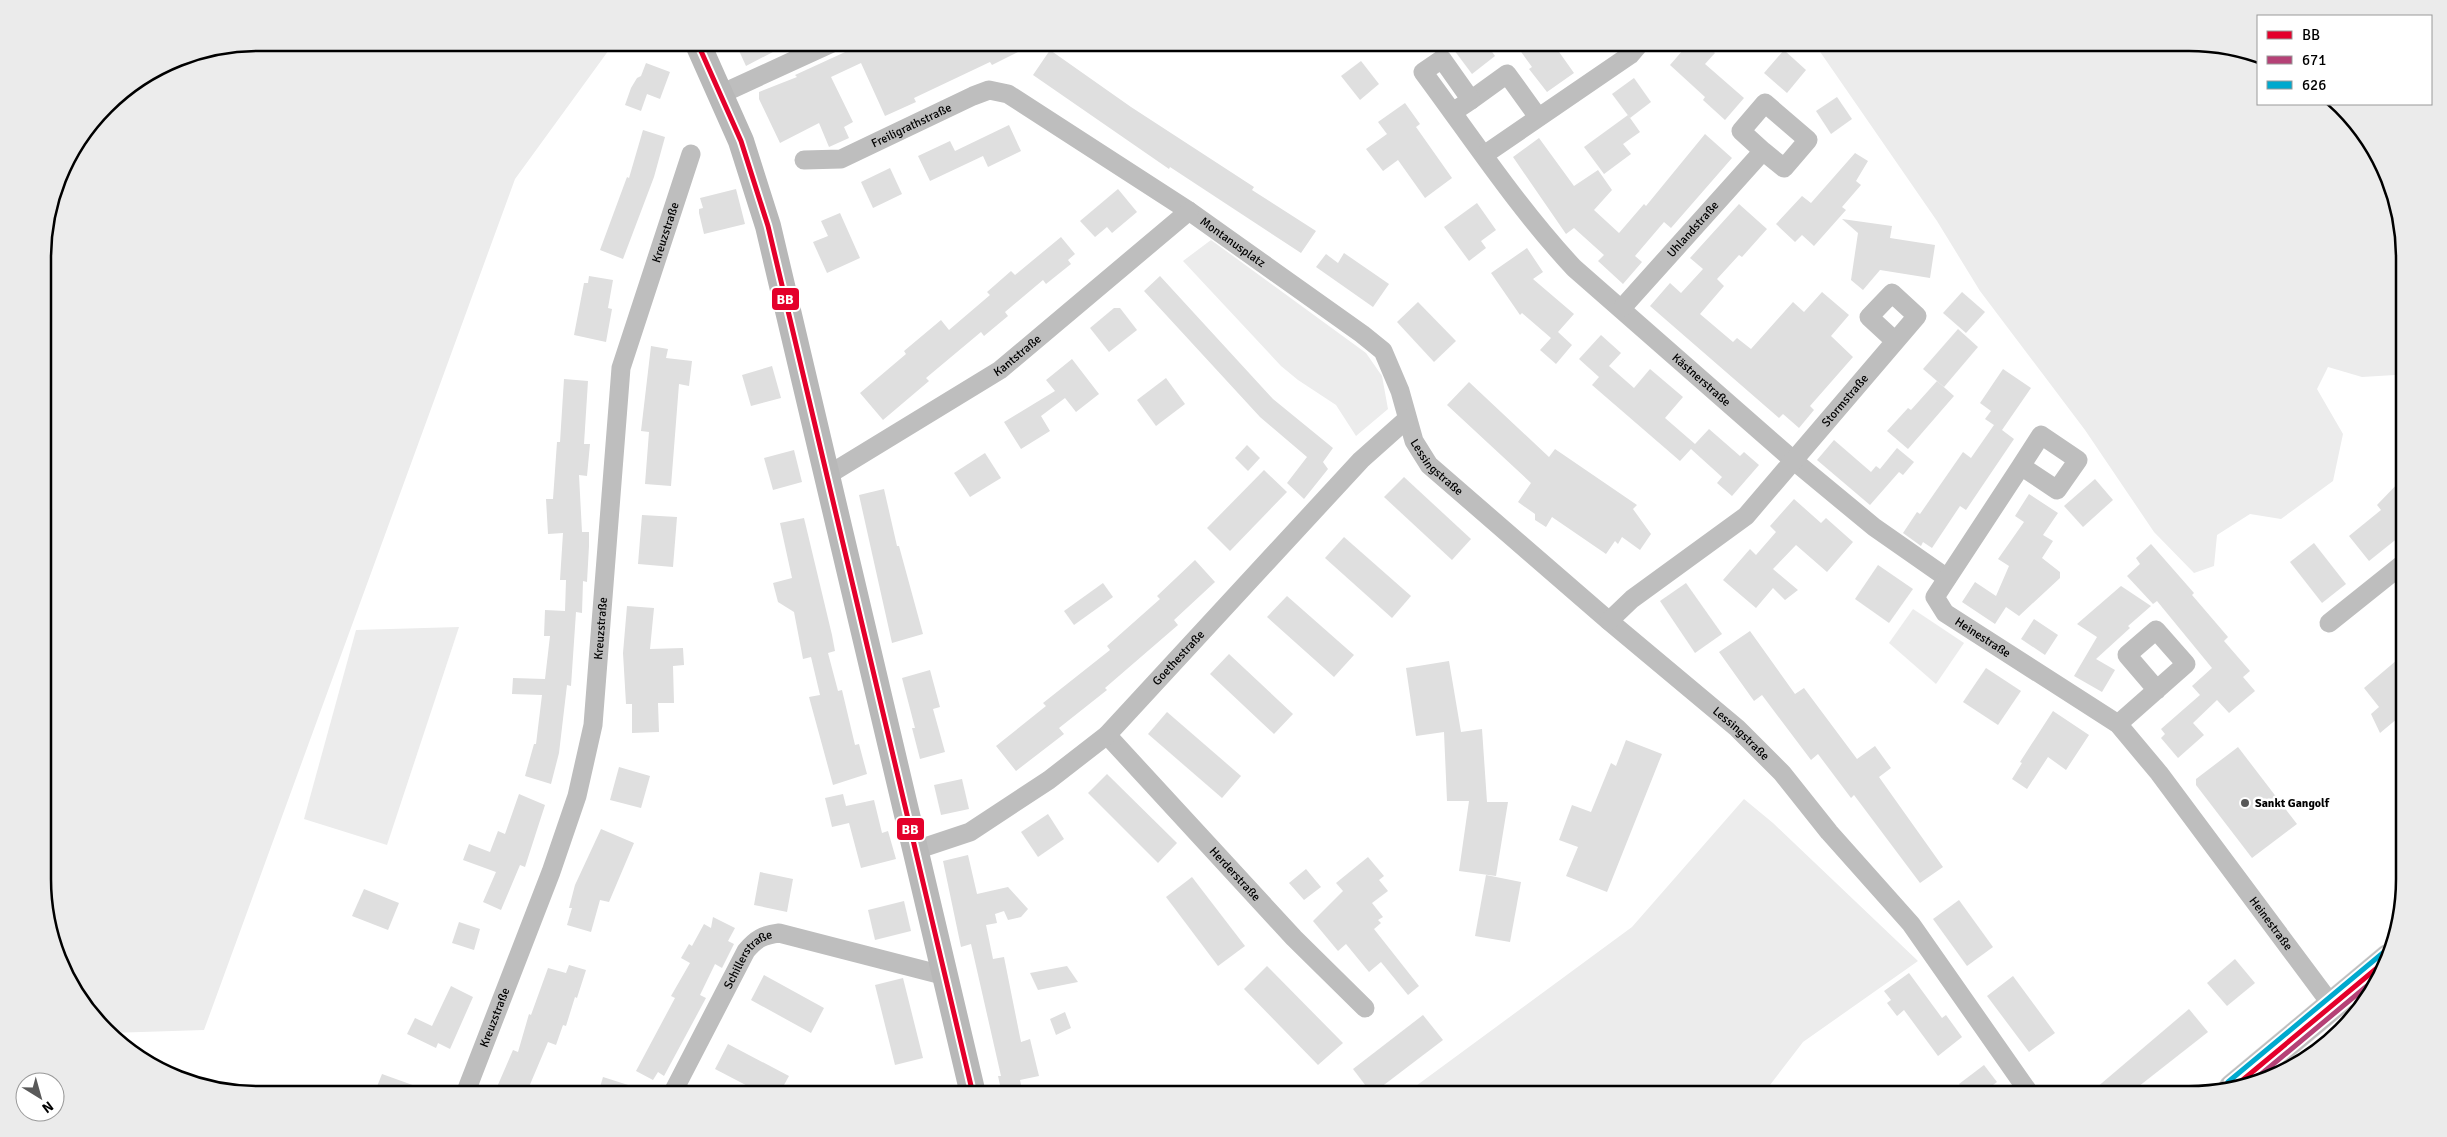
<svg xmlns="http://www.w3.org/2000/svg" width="2447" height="1137" font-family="Signika,sans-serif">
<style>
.green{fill:#ececec}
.building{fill:#dfdfdf}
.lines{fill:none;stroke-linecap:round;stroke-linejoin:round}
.primary-casing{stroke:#dbdbdb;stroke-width:29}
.minor{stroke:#bebebe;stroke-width:19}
.secondary{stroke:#b8b8b8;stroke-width:26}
.primary{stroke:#bebebe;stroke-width:28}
.bus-1-casing{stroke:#fff;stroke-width:9}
.bus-2-casing{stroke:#fff;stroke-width:9}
.bus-3-casing{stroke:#fff;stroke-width:9}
.bus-1{stroke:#e4002b;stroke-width:5}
.bus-2{stroke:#b54176;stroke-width:5}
.bus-3{stroke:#00a9ce;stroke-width:5}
.poi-dot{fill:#595959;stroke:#fff;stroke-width:2}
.labels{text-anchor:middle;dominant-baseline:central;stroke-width:5;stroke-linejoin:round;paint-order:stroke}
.street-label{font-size:12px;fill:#000;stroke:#fff}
.poi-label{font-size:12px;font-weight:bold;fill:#000;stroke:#fff;text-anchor:start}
.rim{fill:none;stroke:#000;stroke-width:2.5}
.line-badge{stroke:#fff;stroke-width:2}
.badge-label{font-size:14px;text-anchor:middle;font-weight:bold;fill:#fff}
</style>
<rect width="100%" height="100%" fill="#fff"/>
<!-- green -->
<g class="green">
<path d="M258 43H614L515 179 204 1030 110 1033 87 1010 59 961 44 907 43 244 65 163 116 96 176 59Z"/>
<path d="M1814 43 2189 42 2258 56V104H2337L2360 127 2388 176 2403 230V378L2395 375 2362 377 2328 367 2317 389 2343 434 2333 481 2281 519 2250 514 2217 535 2214 566 2194 573 2154 532 2085 430 1980 291 1937 221Z"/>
<path d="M1211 240 1366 353 1382 376 1388 409 1356 436 1336 405 1298 380 1281 366 1183 261Z"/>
<path d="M1913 609 1964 643 1936 684 1889 643Z"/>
<path d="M459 627 387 845 304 819 356 630Z"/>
<path d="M1744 799 1773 823 1918 961 1803 1042 1763 1094H1405L1632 927Z"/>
</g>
<!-- building -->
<g class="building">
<path d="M735 42H792L746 66Z"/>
<path d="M867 42H1038L992 65 990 62 914 98 916 102 885 116 861 63 831 77 853 122 844 127 849 138 829 147 819 123 780 143 759 99V92L797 77 795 75Z"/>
<path d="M1448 42H1485L1495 56 1472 74Z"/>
<path d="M1514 42H1552L1574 73 1547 92 1529 69 1532 67Z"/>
<path d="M1690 42H1704L1715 53 1705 64 1744 98 1725 120 1703 100 1705 97 1670 65Z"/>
<path d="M1050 50 1131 107 1254 187 1252 190 1316 231 1301 253 1170 167 1169 169 1033 75Z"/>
<path d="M1784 50 1806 70 1787 93 1764 73Z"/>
<path d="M1361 61 1379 84 1360 100 1341 76Z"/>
<path d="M646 63 670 72 660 99 647 94 641 111 625 105 631 88 637 78 641 76Z"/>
<path d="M1634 78 1651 102 1630 118 1612 94Z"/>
<path d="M1837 97 1852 119 1831 134 1816 111Z"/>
<path d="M1405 103 1420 124 1416 127 1452 178 1425 198 1398 160 1383 171 1366 149 1387 134 1378 122Z"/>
<path d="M1628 115 1640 132 1623 144 1631 154 1604 174 1584 147Z"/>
<path d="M1009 125 1021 151 988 167 983 156 930 181 918 156 950 141 955 151Z"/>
<path d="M643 130 665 137 654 177 623 259 600 250 627 177 629 178Z"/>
<path d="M1705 134 1732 158 1671 228 1664 222 1635 256 1642 262 1623 284 1598 261 1604 255 1574 228 1566 234 1513 157 1539 138 1574 186 1598 170 1612 190 1594 210 1619 233 1644 204 1646 206Z"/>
<path d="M1855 153 1868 161 1856 181 1861 185 1842 207 1846 210 1814 246 1802 235 1795 242 1776 224 1802 196 1811 203Z"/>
<path d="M890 168 902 194 873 208 861 182Z"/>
<path d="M736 189 745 224 704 234 699 213V209L703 208 700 198Z"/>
<path d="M1118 189 1137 212 1112 233 1107 227 1095 237 1080 221Z"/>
<path d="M1477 203 1496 230 1481 241 1486 248 1469 261 1444 227Z"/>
<path d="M1739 204 1767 229 1742 257 1739 255 1717 279 1724 286 1700 314 1733 342 1737 338 1751 349 1793 302 1804 312 1822 292 1849 315 1831 336 1853 357 1810 406 1814 410 1799 428 1783 414 1779 418 1650 306 1670 283 1681 293 1703 269 1690 258Z"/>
<path d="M840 213 860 258 827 273 813 242 828 236 821 221Z"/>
<path d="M1842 219 1892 226 1890 238 1935 245 1930 278 1880 270 1863 290 1851 280 1858 233Z"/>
<path d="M1061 237 1075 254 1068 260 1071 264 1046 284 1043 280 1005 312 1008 316 984 336 981 332 926 378 929 381 883 420 860 393 906 354 904 351 941 320 949 330 990 295 987 292 1011 271 1015 275Z"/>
<path d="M1527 248 1543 272 1533 279 1574 314 1558 332 1572 345 1556 364 1540 350 1551 338 1522 313 1520 315 1491 273Z"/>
<path d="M1344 253 1389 284 1373 307 1316 267 1326 254 1338 263Z"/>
<path d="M589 276 613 280 608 308 612 309 606 342 574 335 584 283H588Z"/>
<path d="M1160 276 1273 399 1333 448 1323 462 1328 469 1304 499 1287 483 1307 457 1260 417 1144 291Z"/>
<path d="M1962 292 1985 312 1966 333 1943 313Z"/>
<path d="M1418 302 1456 341 1434 362 1397 322Z"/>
<path d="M1114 308H1120L1137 330 1109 352 1090 328Z"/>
<path d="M1958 329 1978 347 1944 387 1923 369Z"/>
<path d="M1601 335 1621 353 1609 366 1634 388 1650 369 1683 397 1665 418 1695 444 1709 429 1740 456 1744 452 1759 465 1732 496 1717 483 1722 477 1691 449 1680 461 1592 385 1599 377 1579 359Z"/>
<path d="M651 346 668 349 666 358 692 361 689 386 679 384 671 486 645 484 649 432 641 431Z"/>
<path d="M1072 359 1099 394 1076 412 1065 398 1041 416 1050 431 1021 449 1004 422 1055 391 1046 380Z"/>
<path d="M772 366 781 398 751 406 742 375Z"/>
<path d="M2003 369 2031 388 2002 430 2014 439 1966 510 1960 506 1932 548 1923 542 1921 546 1903 533 1917 512 1920 514 1963 452 1971 458 1994 425 1985 419 1991 411 1980 403Z"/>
<path d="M1166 378 1185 404 1156 426 1137 400Z"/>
<path d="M564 379 588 381 584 444H590L587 476 579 475 582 532H589V546L587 582 583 581 582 613 576 612 571 686 567 685 559 753 551 784 525 776 534 744H536L542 695 512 694 513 678 545 679 550 636H544L545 610 565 611 566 580H560L563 533 548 534 546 499H553L557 442H560Z"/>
<path d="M1937 381 1954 396 1908 449 1887 431 1908 408 1911 410Z"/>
<path d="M1469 382 1549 457 1555 449 1637 505 1633 509 1651 534 1640 550 1622 537 1618 544 1615 541 1606 554 1552 517 1546 527 1535 520V514L1518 502 1531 483 1447 405Z"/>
<path d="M1834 440 1871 472 1876 466 1880 469 1897 448 1914 462 1903 475 1899 472 1870 505 1817 460Z"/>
<path d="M1247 445 1260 458 1248 471 1235 458Z"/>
<path d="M794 450 802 482 773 490 764 458Z"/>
<path d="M985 453 1001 478 970 497 954 473Z"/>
<path d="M1264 470 1287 492 1230 551 1207 528Z"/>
<path d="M1404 477 1471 539 1452 560 1384 497Z"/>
<path d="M2403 478 2404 533 2369 561 2349 536 2381 510 2377 505Z"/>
<path d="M2095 479 2113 500 2083 527 2064 506Z"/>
<path d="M884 489 897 546H899L923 634 892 643 859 495Z"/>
<path d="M2029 494 2058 513 2043 535 2053 541 2042 558 2060 572V578L2019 616 2006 607 1995 624 1962 602 1975 582 1996 596 2009 566 1998 559 2024 522 2015 516Z"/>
<path d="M1794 499 1821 523 1826 518 1853 542 1827 572 1796 545 1773 569 1798 590 1785 600 1773 588 1756 608 1723 580 1750 549 1756 555 1776 532 1770 526Z"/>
<path d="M642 515 677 517 673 567 638 564Z"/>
<path d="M804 518 832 635 835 651 828 653 838 691 842 690 855 745 859 744 867 774 833 785 809 697 820 695 811 657 803 659 794 612 778 602 773 583 792 578 780 523Z"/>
<path d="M1344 537 1411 596 1392 618 1325 558Z"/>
<path d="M2314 543 2346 584 2322 603 2290 562Z"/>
<path d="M2151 544 2194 593 2192 595 2228 637 2224 641 2250 671 2243 677 2255 691 2229 713 2217 700 2193 723 2204 735 2178 758 2161 738 2165 734 2161 729 2200 695 2192 686 2212 668 2157 601 2153 604 2127 576 2140 564 2136 558Z"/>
<path d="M1195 560 1215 582 1174 620 1178 625 1105 688 1107 690 1059 728 1064 734 1016 771 996 746 1046 706 1043 703 1110 650 1107 646 1160 599 1157 596Z"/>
<path d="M1878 565 1913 589 1889 623 1855 599Z"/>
<path d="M1103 583 1113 597 1074 625 1064 611Z"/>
<path d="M1686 583 1722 634 1695 653 1660 601Z"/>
<path d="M2121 586 2151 606 2128 626 2130 628 2096 659 2115 670 2102 692 2074 676 2097 637 2077 624Z"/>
<path d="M1287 596 1354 655 1334 677 1267 617Z"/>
<path d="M627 606 654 608 650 649 683 648 684 665 673 666 674 703H658L659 732 632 733V704H626L623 653Z"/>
<path d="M2034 619 2058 635 2045 655 2021 639Z"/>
<path d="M1750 631 1795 694 1804 688 1857 759 1875 746 1891 768 1879 777 1943 867 1920 883 1854 795 1851 798 1818 754 1811 760 1762 695 1754 701 1719 652Z"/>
<path d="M1229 654 1293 714 1274 734 1210 674Z"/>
<path d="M2404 654V713L2380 733 2371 714 2379 707 2364 688Z"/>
<path d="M1449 661 1461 732 1482 729 1487 802H1508L1496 876 1459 871 1469 801H1447L1444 732 1416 736 1406 668Z"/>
<path d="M1986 668 2021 691 1998 725 1963 702Z"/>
<path d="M930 670 940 707 933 709 945 752 920 759 912 728H915L902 678Z"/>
<path d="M2053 711 2089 735 2066 770 2048 757 2027 789 2012 779 2022 763 2020 762Z"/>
<path d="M1167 712 1241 776 1222 798 1148 734Z"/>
<path d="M1626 740 1662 754 1607 892 1566 876 1578 847 1559 840 1572 805 1591 812 1611 763 1616 766Z"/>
<path d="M2238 747 2297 824 2252 858 2196 785V779Z"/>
<path d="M619 767 650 776 641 808 610 800Z"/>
<path d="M1107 774 1177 843 1158 863 1088 793Z"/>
<path d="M962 779 969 809 941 815 934 785Z"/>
<path d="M519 794 545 805 525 867 520 865 501 910 483 902 496 872 463 860 469 844 490 852 498 831 505 834Z"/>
<path d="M843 794 846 806 874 800 882 833 888 831 896 859 861 868 849 823 832 827 825 798Z"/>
<path d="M1048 814 1064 839 1038 857 1021 832Z"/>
<path d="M601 829 634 843 609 902 600 900 591 932 567 925 572 908H569L575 885Z"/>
<path d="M968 855 977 894 1008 887 1028 909 1021 917 1008 920 1004 911 995 914 997 923 986 925 993 959 1004 957 1021 1042 1030 1039 1039 1076 1020 1080 1023 1094H1002L998 1076H1001L971 944 961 947 943 861Z"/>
<path d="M1368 857 1384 876 1379 880 1388 891 1372 903 1383 917 1378 920 1381 923 1374 929 1419 986 1408 995 1381 962 1369 972 1346 944 1338 951 1313 921 1343 891 1336 883Z"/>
<path d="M1306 869 1321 887 1304 900 1289 883Z"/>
<path d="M760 872 793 879 787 912 754 905Z"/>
<path d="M1486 875 1521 882 1510 942 1475 936Z"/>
<path d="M1192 877 1245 946 1218 966 1166 897Z"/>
<path d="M364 889 399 903 388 930 352 916Z"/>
<path d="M1959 900 1993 947 1967 966 1933 919Z"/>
<path d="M904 901 911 931 875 940 868 910Z"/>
<path d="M713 917 735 928 728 941 734 944 722 968 715 964 700 995 706 998 664 1076 658 1072 653 1080 636 1071 675 998 671 996 690 963 681 958 689 944 692 946 704 924 711 928Z"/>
<path d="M459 922 480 929 474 950 452 943Z"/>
<path d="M2235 959 2255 983 2227 1006 2207 983Z"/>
<path d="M569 965 586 970 577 998 575 997 566 1026 563 1025 556 1045 548 1042 526 1094H494L513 1050 518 1052 529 1014 531 1015 548 968 566 973Z"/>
<path d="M1067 966 1078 982 1038 990 1030 973Z"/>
<path d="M1267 966 1343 1043 1318 1065 1244 989Z"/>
<path d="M1909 973 1942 1018 1946 1015 1962 1037 1938 1056 1904 1010 1897 1016 1887 1003 1891 1000 1884 991Z"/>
<path d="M764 975 824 1008 811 1033 751 1000Z"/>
<path d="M2013 976 2055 1033 2029 1052 1987 996Z"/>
<path d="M903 978 923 1058 895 1065 875 985Z"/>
<path d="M451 986 473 997 450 1049 438 1043 436 1048 407 1034 415 1018 432 1026Z"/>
<path d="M2189 1009 2208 1032 2129 1094H2089Z"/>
<path d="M1065 1012 1071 1028 1056 1035 1050 1019Z"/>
<path d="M1423 1015 1443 1040 1372 1094 1353 1069Z"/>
<path d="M728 1044 789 1076 779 1094H763L715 1069Z"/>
<path d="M1984 1065 1997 1082 1981 1094H1967L1959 1084Z"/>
<path d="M382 1074 432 1092V1094H374Z"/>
<path d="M603 1077 647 1091V1094H598Z"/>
</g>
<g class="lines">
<defs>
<path id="primary" d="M2233 1088 2389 958"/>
</defs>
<!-- primary casing -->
<use href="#primary" class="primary-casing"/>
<!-- minor -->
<g class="minor">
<path d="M721 94 834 42"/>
<path d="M1471 100 1507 74 1538 117"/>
<path id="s1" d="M1453 112 1471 100 1442 59 1423 72C1472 138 1518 208 1574 268L1793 460 1874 527 1947 578"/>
<path d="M1484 155 1630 55 1641 42"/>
<path id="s2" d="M804 160 841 159 973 96 989 90 1008 94 1189 211 1362 334 1383 351 1400 391 1414 441 1429 465 1609 621 1737 728 1782 773 1829 832 1911 924 2030 1094"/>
<path id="s3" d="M1622 308 1763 151 1784 168 1808 140 1765 103 1741 131 1763 151"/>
<path id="s4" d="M2021 466 2041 435 2078 460 2057 490 2021 466 1935 597 1945 613 2118 724 2159 773 2331 1004"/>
<path id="s5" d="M828 475 1000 370 1189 211"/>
<path id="s6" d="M1609 621 1632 599 1746 516 1917 316 1892 293 1869 317 1895 341"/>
<path d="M2329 623 2404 563"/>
<path d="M2118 724 2186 664 2156 630 2127 655 2157 690"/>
<path id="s7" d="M1107 735 1294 938 1365 1008"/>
<path id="s8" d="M916 850 970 832 1049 780 1107 735 1361 460 1407 419"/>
<path id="s9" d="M465 1094 551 872 577 796 593 725 621 368 691 154"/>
<path id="s10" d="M672 1094 746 951C756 939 763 935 779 933L946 976"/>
</g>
<!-- secondary -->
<path class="secondary" d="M697 42 741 141 768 226 973 1094"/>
<!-- primary -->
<use href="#primary" class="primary"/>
<defs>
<g id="bus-1">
<path d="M697 42 741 141 768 226 973 1094"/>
<path d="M2233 1088 2389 958"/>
</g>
<path id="bus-2" d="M2248 1085 2379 976"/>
<path id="bus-3" d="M2228 1082 2384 952"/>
</defs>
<!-- bus-1 casing -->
<use href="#bus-1" class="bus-1-casing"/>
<!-- bus-2 casing -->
<use href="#bus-2" class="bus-2-casing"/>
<!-- bus-3 casing -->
<use href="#bus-3" class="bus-3-casing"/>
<!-- bus-1 -->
<use href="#bus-1" class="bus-1"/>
<!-- bus-2 -->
<use href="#bus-2" class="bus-2"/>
<!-- bus-3 -->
<use href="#bus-3" class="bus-3"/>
</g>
<!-- markers -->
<circle class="poi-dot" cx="2245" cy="803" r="5"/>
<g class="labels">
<!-- street labels -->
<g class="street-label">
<text stroke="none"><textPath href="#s2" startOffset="115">Freiligrathstraße</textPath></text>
<text stroke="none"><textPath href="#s3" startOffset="106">Uhlandstraße</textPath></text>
<text stroke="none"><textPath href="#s9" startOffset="892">Kreuzstraße</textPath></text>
<text stroke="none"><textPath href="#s2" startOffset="489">Montanusplatz</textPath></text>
<text stroke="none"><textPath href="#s5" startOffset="224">Kantstraße</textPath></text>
<text stroke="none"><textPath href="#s1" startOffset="512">Kästnerstraße</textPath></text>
<text stroke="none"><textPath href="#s6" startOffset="325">Stormstraße</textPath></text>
<text stroke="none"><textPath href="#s2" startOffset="805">Lessingstraße</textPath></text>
<text stroke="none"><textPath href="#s9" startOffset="488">Kreuzstraße</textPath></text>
<text stroke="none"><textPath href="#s4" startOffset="382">Heinestraße</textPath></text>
<text stroke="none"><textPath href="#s8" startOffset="330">Goethestraße</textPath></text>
<text stroke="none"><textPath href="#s2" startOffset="1210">Lessingstraße</textPath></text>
<text stroke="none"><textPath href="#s7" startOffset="189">Herderstraße</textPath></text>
<text stroke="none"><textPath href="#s4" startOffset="794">Heinestraße</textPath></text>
<text stroke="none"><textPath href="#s10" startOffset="156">Schillerstraße</textPath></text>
<text stroke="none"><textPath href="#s9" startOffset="82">Kreuzstraße</textPath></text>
</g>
<!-- poi labels -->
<g class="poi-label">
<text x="2255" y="803">Sankt Gangolf</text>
</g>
</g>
<!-- crop -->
<path d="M0 0H2447V1137H0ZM258 51H2189A207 207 0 0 1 2396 258V879A207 207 0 0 1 2189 1086H258A207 207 0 0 1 51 879V258A207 207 0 0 1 258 51Z" fill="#ebebeb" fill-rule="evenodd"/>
<path class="rim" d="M258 51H2189A207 207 0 0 1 2396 258V879A207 207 0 0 1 2189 1086H258A207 207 0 0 1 51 879V258A207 207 0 0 1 258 51Z"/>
<g class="line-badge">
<rect x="771" y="287" width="29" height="24" rx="5" fill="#e4002b"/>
<rect x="896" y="817" width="29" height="24" rx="5" fill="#e4002b"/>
</g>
<g class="badge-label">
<text x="785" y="304">BB</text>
<text x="910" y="834">BB</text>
</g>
<!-- legend -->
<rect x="2257" y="15" width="175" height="90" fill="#ffffff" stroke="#999999"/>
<rect x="2267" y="31" width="25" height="8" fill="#e4002b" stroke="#999999"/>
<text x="2302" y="40" font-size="15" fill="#000000">BB</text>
<rect x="2267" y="56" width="25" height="8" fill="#b54176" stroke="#999999"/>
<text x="2302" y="65" font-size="15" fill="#000000">671</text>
<rect x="2267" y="81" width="25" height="8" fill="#00a9ce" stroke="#999999"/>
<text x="2302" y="90" font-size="15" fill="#000000">626</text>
<!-- north arrow -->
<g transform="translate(40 1097) rotate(143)"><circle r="24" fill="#ffffff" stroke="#999999"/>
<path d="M0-4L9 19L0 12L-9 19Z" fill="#595959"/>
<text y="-8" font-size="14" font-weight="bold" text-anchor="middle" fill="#000000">N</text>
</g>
</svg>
